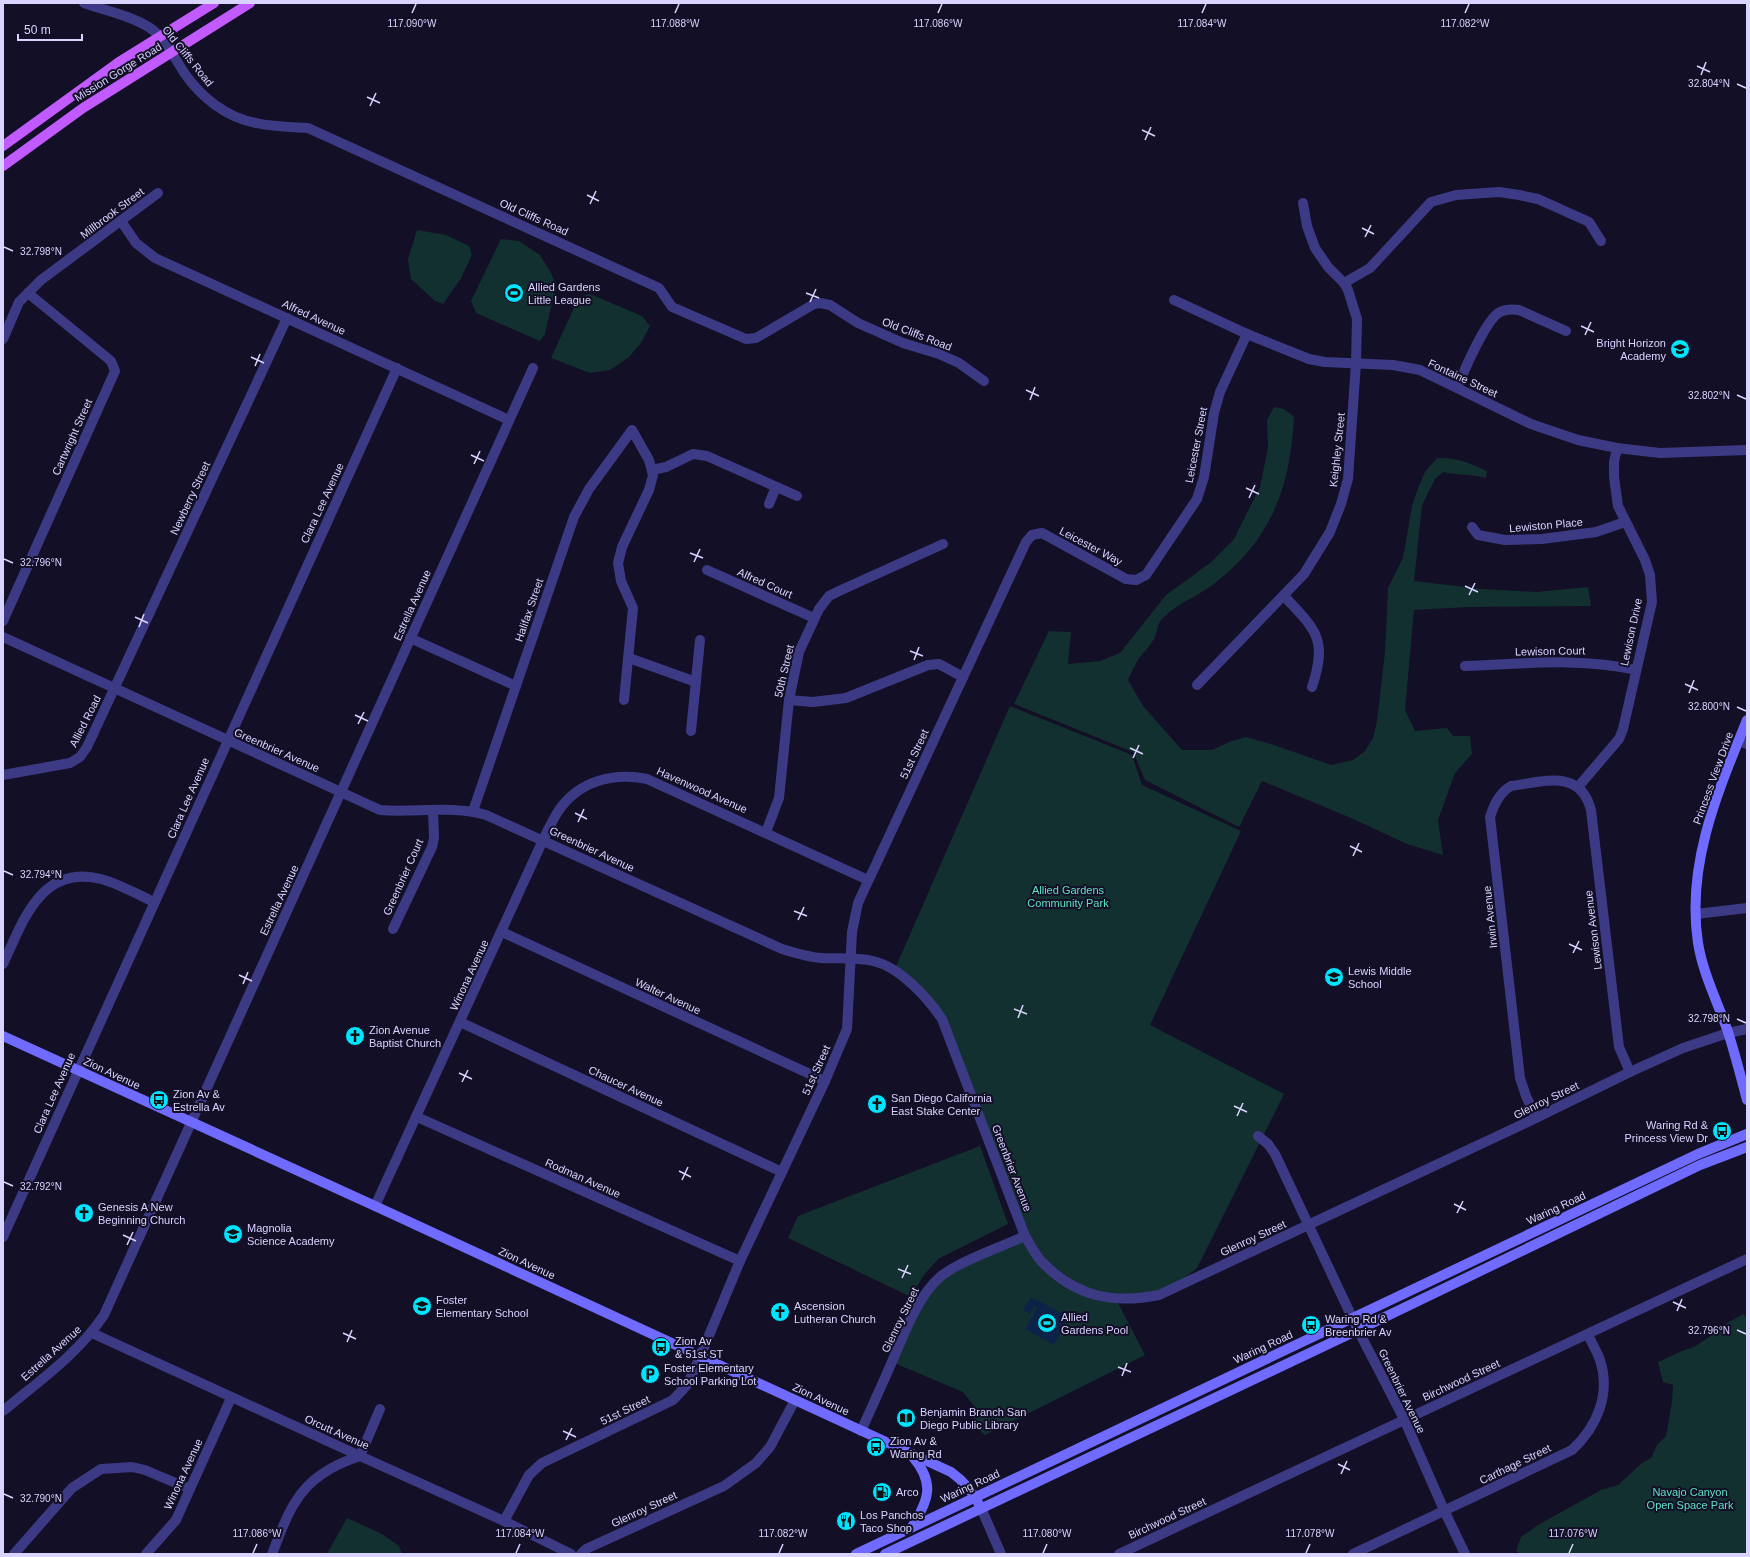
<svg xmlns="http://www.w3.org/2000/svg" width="1750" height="1557" font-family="Arial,sans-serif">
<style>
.green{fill:#12302f}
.water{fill:#0c2248}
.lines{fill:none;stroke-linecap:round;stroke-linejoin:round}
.minor{stroke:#3d3a85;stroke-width:10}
.tertiary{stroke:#3d3a85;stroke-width:10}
.secondary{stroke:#6f6bff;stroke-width:10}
.primary{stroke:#c25bff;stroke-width:10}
.ticks{fill:none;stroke:#d9d4ff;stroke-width:1.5}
.labels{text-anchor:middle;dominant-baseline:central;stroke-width:4;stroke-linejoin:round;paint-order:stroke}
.street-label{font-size:11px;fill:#d9d4ff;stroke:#130f26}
.poi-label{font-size:11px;fill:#d9d4ff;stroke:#130f26;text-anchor:start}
.park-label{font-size:11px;fill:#5fe0c0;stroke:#130f26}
.ticks-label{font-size:10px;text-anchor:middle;fill:#d9d4ff;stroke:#130f26;stroke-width:4;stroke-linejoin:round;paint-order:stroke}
</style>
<rect width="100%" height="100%" fill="#130f26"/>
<!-- green -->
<g class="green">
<path d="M417 230 446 235 469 246 472 255 461 278 443 304 435 301 411 279 408 259Z"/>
<path d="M501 239 519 241 540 255 551 273 556 285 545 334 540 341 476 313 471 301Z"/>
<path d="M590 294 642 316 650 326 641 343 629 357 610 370 590 373 551 358 579 297Z"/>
<path d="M1274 407 1284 409 1294 417C1290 487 1272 539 1215 583 1199 596 1175 604 1162 619 1157 624 1157 633 1154 639 1150 646 1144 652 1139 658 1135 665 1131 673 1128 680L1143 706 1182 750H1212L1229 742 1246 737 1274 745 1331 765 1353 760 1365 751 1373 738 1377 721 1385 652 1388 588 1403 558 1412 506 1418 488 1425 472 1437 458C1456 457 1470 463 1487 471L1486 478C1472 474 1457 475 1443 472L1435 479 1422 505 1414 581 1482 589 1536 592 1588 587 1591 606 1468 607 1414 610 1405 710 1415 731 1447 728 1453 736H1470L1472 754 1455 773 1438 820 1443 855 1407 844 1351 818 1262 781 1239 827 1145 780 1133 752 1014 704 1049 631 1071 632 1068 664 1100 661 1120 653 1166 595 1210 563 1234 539 1260 487 1268 448 1267 420Z"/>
<path d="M1010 706 1132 755 1142 785 1241 831 1150 1025 1284 1094 1197 1268 1167 1292 1116 1299 1145 1355 985 1435 971 1423 978 1411 963 1392 894 1363 924 1296 942 1275 1025 1236 941 1019 894 971Z"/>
<path d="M980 1146 1008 1224 938 1259 923 1276 911 1297 788 1238 798 1216Z"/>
<path d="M1744 1314 1747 1320V1554H1520L1516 1551 1521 1537 1538 1525 1601 1490 1618 1485 1642 1463 1651 1458 1657 1445 1666 1436 1672 1401 1673 1385 1663 1382 1658 1362 1682 1351 1696 1346 1709 1337 1719 1327Z"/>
<path d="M347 1518 380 1533 399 1546 402 1554H327Z"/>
</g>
<!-- water -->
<path class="water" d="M1031 1297 1069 1317 1054 1345 1025 1329 1037 1308 1034 1306 1030 1314 1023 1310Z"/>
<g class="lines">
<!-- minor -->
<g class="minor">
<path d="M84 3C104 10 132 16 150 28 165 38 175 59 185 74 201 97 227 118 256 123 273 127 291 127 308 128L659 288 672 307 746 339 756 338 814 304 820 303 830 305 858 323 903 343 939 354 959 363 984 381"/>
<path d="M121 221 136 243 155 258 509 420"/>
<path d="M1344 283 1370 268 1431 202 1456 195 1499 192 1519 195 1538 199 1589 222 1601 241"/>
<path d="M1174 300 1247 334 1309 359 1325 362 1393 365 1420 370 1531 424 1578 440 1617 448 1660 453 1747 450"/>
<path d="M3 339 19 302 41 280 158 193"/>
<path d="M1457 388C1464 371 1486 319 1500 312 1506 309 1513 309 1519 310L1566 331"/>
<path d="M652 470 666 467 693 454 707 456 797 496"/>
<path d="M769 504 776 487"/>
<path d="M1472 527 1478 535 1505 540 1542 539 1596 532 1625 522"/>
<path d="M707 570 814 618"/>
<path d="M1284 596C1316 630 1328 639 1312 687"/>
<path d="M3 621 115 371 111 361 28 293"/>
<path d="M410 638 516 686"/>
<path d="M629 658 696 682"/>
<path d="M1465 666C1521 664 1580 657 1636 670"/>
<path d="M1197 685 1304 574 1330 532 1341 504 1348 479 1356 363 1357 319 1348 290 1344 283 1328 267 1315 248 1307 226 1303 203"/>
<path d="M789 700 813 702 846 698 928 665 939 664 963 677"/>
<path d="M691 731 700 640"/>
<path d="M1739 741 1747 744"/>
<path d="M3 775 70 763 80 757 87 747 287 318"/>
<path d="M1578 787 1619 739 1623 729 1652 602 1650 575 1645 560 1618 506 1614 477V462L1617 448"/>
<path d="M473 811 574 517 589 489 632 430 649 460 653 475 649 490 622 547 618 563 621 581 633 608 624 700"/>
<path d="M766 832 779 798 789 700 799 652 819 609 829 596 839 591 943 544"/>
<path d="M1696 914 1747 908"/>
<path d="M393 929 432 847 434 838 433 810"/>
<path d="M502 932 825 1081"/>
<path d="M3 964C23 922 40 864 101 879 119 884 137 894 154 902"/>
<path d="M460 1022 782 1172"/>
<path d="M1728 1033 1747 1029"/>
<path d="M417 1117 740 1261"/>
<path d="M1536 1118 1526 1096 1520 1078 1490 817C1494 805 1499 793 1511 786 1544 782 1580 768 1591 810L1619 1047 1630 1072"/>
<path d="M375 1206 543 840C548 830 553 819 559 810 579 781 614 772 647 779L868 880"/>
<path d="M3 1237 397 368"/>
<path d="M92 1333 360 1456 380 1409"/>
<path d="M700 1357 740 1261 825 1081 847 1029 852 932 858 903 1026 542 1032 535 1042 533 1126 579 1136 580 1146 575 1197 499 1204 477 1214 413 1220 392 1247 334"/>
<path d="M3 1411C39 1381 78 1354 104 1315 245 999 392 684 533 368"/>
<path d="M1404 1419 1444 1510 1465 1554"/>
<path d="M981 1508 1001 1554"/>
<path d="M14 1554 72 1488 101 1469 132 1467 145 1470 190 1489"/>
<path d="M146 1554 176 1520 231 1398"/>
<path d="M581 1554 586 1549 724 1486 756 1463 770 1447 795 1400"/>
<path d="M1119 1554 1747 1259"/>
<path d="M1353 1554 1572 1450C1597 1427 1611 1394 1600 1360 1597 1352 1592 1343 1588 1335"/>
</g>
<!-- tertiary -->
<g class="tertiary">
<path d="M3 637 380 810C416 813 451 805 486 815L782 949C795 953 808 957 821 958 838 959 856 957 873 961 900 967 927 997 942 1019L1025 1236C1030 1244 1035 1255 1042 1262 1076 1297 1113 1304 1159 1295L1536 1118 1630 1072 1683 1048 1728 1033"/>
<path d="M1258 1136 1268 1144 1275 1154 1358 1330 1404 1419"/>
<path d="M861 1431C871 1409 881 1387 891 1364 903 1337 917 1297 940 1277 959 1261 1001 1247 1025 1236"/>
<path d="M504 1521 529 1475 542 1463 673 1400 687 1385 700 1357"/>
<path d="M272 1554C279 1537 285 1517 296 1501 310 1478 335 1464 360 1456L504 1521 571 1554"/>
</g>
<!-- secondary -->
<g class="secondary">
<path d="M1747 720C1718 791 1686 864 1698 943 1703 974 1718 1003 1728 1032 1735 1054 1741 1077 1747 1100"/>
<path d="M3 1036 375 1206 951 1472C965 1482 974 1493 981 1508"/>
<path d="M912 1527C929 1500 935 1483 913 1457"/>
<path d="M856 1554 1698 1154 1747 1134"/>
<path d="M885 1554 1358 1330 1700 1165 1747 1147"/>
</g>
<!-- primary -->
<g class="primary">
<path d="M3 146 119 62 214 3"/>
<path d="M3 166 83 108 250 3"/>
</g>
</g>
<!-- ticks -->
<path class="ticks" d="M412 13 416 4M675 13 679 4M938 13 942 4M1202 13 1206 4M1465 13 1469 4M1697 66 1710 72M1701 75 1706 62M1737 84 1746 88M367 97 380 103M370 106 376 93M1142 130 1155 136M1145 140 1151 127M587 195 599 201M590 204 596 191M1362 228 1374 234M1365 237 1371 225M4 247 13 251M806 293 819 298M810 302 816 289M1581 326 1594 332M1585 335 1591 322M251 357 264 363M255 366 260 354M1026 390 1039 396M1737 395 1746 399M1030 400 1035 387M471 455 484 461M474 464 480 451M1246 488 1259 494M1249 498 1255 485M690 553 703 558M4 559 13 563M694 562 700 549M1465 586 1478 592M1469 595 1475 583M135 617 148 623M139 627 144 614M910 651 923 656M914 660 919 647M1685 684 1698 690M1689 693 1694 680M1737 707 1746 711M355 715 368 721M358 724 364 712M1130 748 1143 754M1133 758 1139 745M575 813 587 819M578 822 584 809M1350 846 1362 852M1353 856 1359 843M4 871 13 875M794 911 807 916M798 920 804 907M1569 944 1582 950M1573 953 1579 941M239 975 252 981M243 984 248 972M1014 1009 1027 1014M1018 1018 1023 1005M1737 1019 1746 1023M459 1073 472 1079M462 1082 468 1070M1234 1106 1247 1112M1237 1116 1243 1103M679 1171 691 1177M682 1180 688 1167M4 1182 13 1186M1454 1204 1466 1210M1457 1213 1463 1201M123 1235 136 1241M127 1245 133 1232M898 1269 911 1274M902 1278 908 1265M1673 1302 1686 1308M1677 1311 1682 1299M1737 1330 1746 1334M343 1333 356 1339M347 1342 352 1330M1118 1367 1131 1372M1122 1376 1127 1363M563 1431 576 1437M566 1440 572 1428M1338 1464 1350 1470M1341 1474 1347 1461M4 1494 13 1498M253 1553 257 1544M516 1553 520 1544M779 1553 783 1544M1043 1553 1047 1544M1306 1553 1310 1544M1569 1553 1573 1544"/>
<!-- icons -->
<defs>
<symbol id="stadium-disc" viewBox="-11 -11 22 22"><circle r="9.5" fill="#00e5ff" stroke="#130f26"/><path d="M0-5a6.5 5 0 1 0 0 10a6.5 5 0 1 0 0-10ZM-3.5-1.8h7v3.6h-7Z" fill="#111"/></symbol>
<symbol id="school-disc" viewBox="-11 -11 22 22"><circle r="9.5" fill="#00e5ff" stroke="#130f26"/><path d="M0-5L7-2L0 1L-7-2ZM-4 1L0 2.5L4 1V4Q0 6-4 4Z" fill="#111"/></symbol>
<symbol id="church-disc" viewBox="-11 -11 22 22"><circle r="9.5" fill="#00e5ff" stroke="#130f26"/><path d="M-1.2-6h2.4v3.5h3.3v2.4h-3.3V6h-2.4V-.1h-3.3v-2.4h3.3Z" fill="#111"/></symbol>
<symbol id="bus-disc" viewBox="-11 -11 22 22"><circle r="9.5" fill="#00e5ff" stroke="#130f26"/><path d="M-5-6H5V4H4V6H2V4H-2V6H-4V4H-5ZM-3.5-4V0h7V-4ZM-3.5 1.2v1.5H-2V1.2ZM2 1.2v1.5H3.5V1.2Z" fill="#111"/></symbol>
<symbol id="parking-disc" viewBox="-11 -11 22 22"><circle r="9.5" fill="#00e5ff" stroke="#130f26"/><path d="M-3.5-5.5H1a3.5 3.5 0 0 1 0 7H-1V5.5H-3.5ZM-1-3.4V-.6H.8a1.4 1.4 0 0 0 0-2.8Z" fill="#111"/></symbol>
<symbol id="library-disc" viewBox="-11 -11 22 22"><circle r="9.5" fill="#00e5ff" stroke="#130f26"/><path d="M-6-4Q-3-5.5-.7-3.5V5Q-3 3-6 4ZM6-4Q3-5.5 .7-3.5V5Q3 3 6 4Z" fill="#111"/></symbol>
<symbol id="fuel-disc" viewBox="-11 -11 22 22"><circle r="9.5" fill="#00e5ff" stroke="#130f26"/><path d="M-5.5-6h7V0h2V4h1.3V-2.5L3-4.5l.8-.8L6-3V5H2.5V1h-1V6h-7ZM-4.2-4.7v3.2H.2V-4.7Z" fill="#111"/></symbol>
<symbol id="restaurant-disc" viewBox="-11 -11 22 22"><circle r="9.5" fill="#00e5ff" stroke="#130f26"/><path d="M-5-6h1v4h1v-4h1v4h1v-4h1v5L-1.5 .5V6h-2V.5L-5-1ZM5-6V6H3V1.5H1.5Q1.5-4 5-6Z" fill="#111"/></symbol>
</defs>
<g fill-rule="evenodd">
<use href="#stadium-disc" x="503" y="282" width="22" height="22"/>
<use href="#school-disc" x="1669" y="338" width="22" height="22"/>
<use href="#school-disc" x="1323" y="966" width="22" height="22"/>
<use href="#church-disc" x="344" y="1025" width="22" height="22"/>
<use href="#bus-disc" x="148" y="1089" width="22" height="22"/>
<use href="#church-disc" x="866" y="1093" width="22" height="22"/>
<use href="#bus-disc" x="1711" y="1120" width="22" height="22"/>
<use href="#church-disc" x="73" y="1202" width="22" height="22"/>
<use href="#school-disc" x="222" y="1223" width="22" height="22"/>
<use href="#school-disc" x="411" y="1295" width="22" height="22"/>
<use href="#church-disc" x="769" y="1301" width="22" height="22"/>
<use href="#stadium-disc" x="1036" y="1312" width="22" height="22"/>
<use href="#bus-disc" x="1300" y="1314" width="22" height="22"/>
<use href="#bus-disc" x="650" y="1336" width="22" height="22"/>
<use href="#parking-disc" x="639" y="1363" width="22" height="22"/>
<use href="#library-disc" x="895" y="1407" width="22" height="22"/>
<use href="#bus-disc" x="865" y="1436" width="22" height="22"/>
<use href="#fuel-disc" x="871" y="1481" width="22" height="22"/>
<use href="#restaurant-disc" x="835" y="1510" width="22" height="22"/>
</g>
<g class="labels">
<!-- street labels -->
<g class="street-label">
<text transform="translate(188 56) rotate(51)">Old Cliffs Road</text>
<text transform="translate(118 72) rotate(-32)">Mission Gorge Road</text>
<text transform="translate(112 213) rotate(-37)">Millbrook Street</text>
<text transform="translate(534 217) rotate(24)">Old Cliffs Road</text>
<text transform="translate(314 317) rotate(25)">Alfred Avenue</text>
<text transform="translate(917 334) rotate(21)">Old Cliffs Road</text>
<text transform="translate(1463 378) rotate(25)">Fontaine Street</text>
<text transform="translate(72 437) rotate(-66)">Cartwright Street</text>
<text transform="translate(1196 445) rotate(-79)">Leicester Street</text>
<text transform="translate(1337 450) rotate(-84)">Keighley Street</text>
<text transform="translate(190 498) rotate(-65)">Newberry Street</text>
<text transform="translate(322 503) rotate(-65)">Clara Lee Avenue</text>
<text transform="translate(1546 525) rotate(-5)">Lewiston Place</text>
<text transform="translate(1091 546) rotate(28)">Leicester Way</text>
<text transform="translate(765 583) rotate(24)">Alfred Court</text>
<text transform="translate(412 605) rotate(-66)">Estrella Avenue</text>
<text transform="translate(529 610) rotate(-71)">Halifax Street</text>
<text transform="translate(1631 632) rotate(-78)">Lewison Drive</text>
<text transform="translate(1550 651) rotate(-1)">Lewison Court</text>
<text transform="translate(784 671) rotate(-77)">50th Street</text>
<text transform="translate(85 721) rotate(-63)">Allied Road</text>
<text transform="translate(277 750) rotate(24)">Greenbrier Avenue</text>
<text transform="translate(914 754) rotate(-65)">51st Street</text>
<text transform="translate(1713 778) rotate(-70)">Princess View Drive</text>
<text transform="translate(702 790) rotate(24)">Havenwood Avenue</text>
<text transform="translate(188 798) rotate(-66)">Clara Lee Avenue</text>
<text transform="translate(592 849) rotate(25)">Greenbrier Avenue</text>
<text transform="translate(403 877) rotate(-66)">Greenbrier Court</text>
<text transform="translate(279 900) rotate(-65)">Estrella Avenue</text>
<text transform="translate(1490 917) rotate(-96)">Irwin Avenue</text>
<text transform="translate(1593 930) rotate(-97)">Lewison Avenue</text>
<text transform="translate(469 975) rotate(-65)">Winona Avenue</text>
<text transform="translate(668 996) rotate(25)">Walter Avenue</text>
<text transform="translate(816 1070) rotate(-66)">51st Street</text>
<text transform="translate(112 1073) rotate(25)">Zion Avenue</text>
<text transform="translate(626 1086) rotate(25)">Chaucer Avenue</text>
<text transform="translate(54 1093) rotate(-66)">Clara Lee Avenue</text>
<text transform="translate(1546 1100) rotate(-26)">Glenroy Street</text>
<text transform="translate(1012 1168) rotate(69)">Greenbrier Avenue</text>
<text transform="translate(583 1178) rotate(24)">Rodman Avenue</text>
<text transform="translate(1556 1208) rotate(-25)">Waring Road</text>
<text transform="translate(1253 1238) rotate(-25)">Glenroy Street</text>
<text transform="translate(527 1263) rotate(25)">Zion Avenue</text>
<text transform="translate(900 1320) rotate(-64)">Glenroy Street</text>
<text transform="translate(1263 1347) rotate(-25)">Waring Road</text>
<text transform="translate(51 1353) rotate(-42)">Estrella Avenue</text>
<text transform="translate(1461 1380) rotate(-25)">Birchwood Street</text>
<text transform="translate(1402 1391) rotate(64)">Greenbrier Avenue</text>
<text transform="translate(821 1399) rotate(25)">Zion Avenue</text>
<text transform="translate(625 1410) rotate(-26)">51st Street</text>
<text transform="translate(337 1432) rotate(24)">Orcutt Avenue</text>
<text transform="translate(1515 1464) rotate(-26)">Carthage Street</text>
<text transform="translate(183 1474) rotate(-65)">Winona Avenue</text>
<text transform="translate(970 1486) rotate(-25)">Waring Road</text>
<text transform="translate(644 1509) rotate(-25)">Glenroy Street</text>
<text transform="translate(1167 1518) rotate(-25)">Birchwood Street</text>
</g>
<!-- poi labels -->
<g class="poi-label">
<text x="528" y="287">Allied Gardens<tspan x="528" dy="13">Little League</tspan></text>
<text x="1666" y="343" text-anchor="end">Bright Horizon<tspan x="1666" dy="13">Academy</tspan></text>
<text x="1348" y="971">Lewis Middle<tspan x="1348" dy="13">School</tspan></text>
<text x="369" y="1030">Zion Avenue<tspan x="369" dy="13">Baptist Church</tspan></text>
<text x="173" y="1094">Zion Av &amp;<tspan x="173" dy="13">Estrella Av</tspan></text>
<text x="891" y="1098">San Diego California<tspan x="891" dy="13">East Stake Center</tspan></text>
<text x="1708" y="1125" text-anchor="end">Waring Rd &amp;<tspan x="1708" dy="13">Princess View Dr</tspan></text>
<text x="98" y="1207">Genesis A New<tspan x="98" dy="13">Beginning Church</tspan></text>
<text x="247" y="1228">Magnolia<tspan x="247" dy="13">Science Academy</tspan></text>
<text x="436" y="1300">Foster<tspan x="436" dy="13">Elementary School</tspan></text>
<text x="794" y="1306">Ascension<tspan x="794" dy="13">Lutheran Church</tspan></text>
<text x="1061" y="1317">Allied<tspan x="1061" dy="13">Gardens Pool</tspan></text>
<text x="1325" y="1319">Waring Rd &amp;<tspan x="1325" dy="13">Breenbrier Av</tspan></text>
<text x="675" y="1341">Zion Av<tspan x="675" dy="13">&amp; 51st ST</tspan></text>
<text x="664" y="1368">Foster Elementary<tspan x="664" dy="13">School Parking Lot</tspan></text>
<text x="920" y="1412">Benjamin Branch San<tspan x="920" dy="13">Diego Public Library</tspan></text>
<text x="890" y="1441">Zion Av &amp;<tspan x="890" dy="13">Waring Rd</tspan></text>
<text x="896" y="1492">Arco</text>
<text x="860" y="1515">Los Panchos<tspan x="860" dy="13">Taco Shop</tspan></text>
</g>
<!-- park labels -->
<g class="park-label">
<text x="1068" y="890">Allied Gardens<tspan x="1068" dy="13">Community Park</tspan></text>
<text x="1690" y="1492">Navajo Canyon<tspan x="1690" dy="13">Open Space Park</tspan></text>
</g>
</g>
<g class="ticks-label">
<text x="412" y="27">117.090°W</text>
<text x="675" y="27">117.088°W</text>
<text x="938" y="27">117.086°W</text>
<text x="1202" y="27">117.084°W</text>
<text x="1465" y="27">117.082°W</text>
<text x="1709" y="87">32.804°N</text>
<text x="41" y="255">32.798°N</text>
<text x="1709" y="399">32.802°N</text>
<text x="41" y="566">32.796°N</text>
<text x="1709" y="710">32.800°N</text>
<text x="41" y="878">32.794°N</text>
<text x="1709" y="1022">32.798°N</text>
<text x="41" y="1190">32.792°N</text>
<text x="1709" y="1334">32.796°N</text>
<text x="41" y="1502">32.790°N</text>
<text x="257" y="1537">117.086°W</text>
<text x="520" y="1537">117.084°W</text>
<text x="783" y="1537">117.082°W</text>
<text x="1047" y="1537">117.080°W</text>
<text x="1310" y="1537">117.078°W</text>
<text x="1573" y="1537">117.076°W</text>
</g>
<!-- border -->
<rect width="1750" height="1557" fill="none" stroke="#d9d4ff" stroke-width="8"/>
<!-- scale -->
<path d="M18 34v6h64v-6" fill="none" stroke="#d9d4ff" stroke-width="2"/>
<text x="24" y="34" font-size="12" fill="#d9d4ff" stroke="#130f26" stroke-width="3" paint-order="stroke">50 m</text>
</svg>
